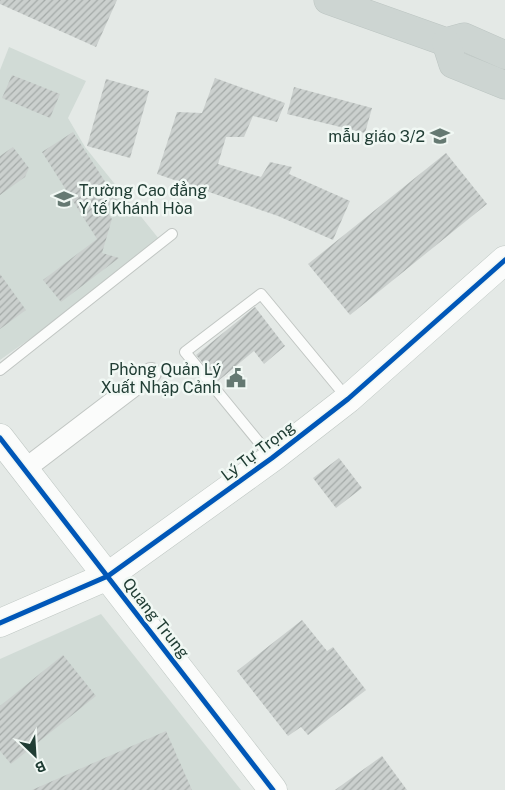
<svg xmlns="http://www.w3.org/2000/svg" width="505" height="790" font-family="'Public Sans',sans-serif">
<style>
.built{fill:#d1dbd6}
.building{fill:url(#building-hatch)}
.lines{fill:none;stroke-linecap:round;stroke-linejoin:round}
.lane-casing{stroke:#c1c6c3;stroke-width:12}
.street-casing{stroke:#c1c6c3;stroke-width:22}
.secondary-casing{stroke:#bfc7c3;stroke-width:29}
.primary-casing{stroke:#bcc5c2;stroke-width:29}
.lane{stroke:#fbfcfb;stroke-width:10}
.street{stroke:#fbfcfb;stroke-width:20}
.secondary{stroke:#fbfcfb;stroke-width:28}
.primary{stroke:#cdd5d2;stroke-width:28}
.cycleway-casing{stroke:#f1f8f4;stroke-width:8}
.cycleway{stroke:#0057b8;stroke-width:5}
.labels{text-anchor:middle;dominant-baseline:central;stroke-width:5;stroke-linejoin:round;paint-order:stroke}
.poi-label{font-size:16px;fill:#203d34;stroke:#f1f8f4;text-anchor:end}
.street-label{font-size:16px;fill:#203d34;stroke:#f1f8f4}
</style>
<defs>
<pattern id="building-hatch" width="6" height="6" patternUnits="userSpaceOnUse" patternTransform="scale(1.25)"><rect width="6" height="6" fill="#cbd0ce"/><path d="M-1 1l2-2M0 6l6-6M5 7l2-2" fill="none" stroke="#a4aaa8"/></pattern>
</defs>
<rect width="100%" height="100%" fill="#e4e9e6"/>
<!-- built -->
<g class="built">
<path d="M9 47 86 81 68 118 85 147 163 244 0 360V70Z"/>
<path d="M101 614 241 790H0V659Z"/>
</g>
<!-- building -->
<g class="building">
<path d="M0 0H117L96 47 0 4Z"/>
<path d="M12 75 60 94 50 118 2 98Z"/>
<path d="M215 78 285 103 277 122 253 116 244 137H226L218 164 261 177 270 162 292 167 289 174 350 201 333 240 278 216 157 174 177 112 202 113Z"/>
<path d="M106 79 149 91 130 158 87 146Z"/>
<path d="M294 87 372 108 365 133 287 114Z"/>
<path d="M73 132 117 200 104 208 112 219 102 253 119 258 61 302 43 280 97 239 42 152Z"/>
<path d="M13 147 29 168 25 177 0 195V156Z"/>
<path d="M446 153 487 204 350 315 308 264Z"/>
<path d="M0 274 26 310 0 329Z"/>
<path d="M255 307 285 346 264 364 254 351 218 381 196 355Z"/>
<path d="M339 458 362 488 336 508 313 478Z"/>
<path d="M302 620 327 651 333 647 366 690 308 735 301 727 288 736 237 671Z"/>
<path d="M63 655 96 696 11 764 0 751V706Z"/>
<path d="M166 731 192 790H32Z"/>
<path d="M382 756 407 790H335Z"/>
</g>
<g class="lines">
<defs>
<g id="lane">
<path d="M0 370 172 234"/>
<path d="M271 457 185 352 261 294 347 398"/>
</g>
<path id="street" d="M25 469 151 373"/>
<g id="secondary">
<path d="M0 438 273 790"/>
<path d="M0 623 108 576 272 458 348 399 505 260"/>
</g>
<g id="primary">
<path d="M328 0 446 42 464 37 505 55"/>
<path d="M446 42 453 64 505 85"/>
</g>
</defs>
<!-- lane casing -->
<use href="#lane" class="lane-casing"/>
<!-- street casing -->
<use href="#street" class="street-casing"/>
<!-- secondary casing -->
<use href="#secondary" class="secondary-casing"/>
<!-- primary casing -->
<use href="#primary" class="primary-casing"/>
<!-- lane -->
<use href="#lane" class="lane"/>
<!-- street -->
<use href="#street" class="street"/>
<!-- secondary -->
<use href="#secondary" class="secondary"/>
<!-- primary -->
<use href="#primary" class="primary"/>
<defs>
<g id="cycleway">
<path d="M0 438 273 790"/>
<path d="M0 623 108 576 272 458 348 399 505 260"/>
</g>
</defs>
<!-- cycleway casing -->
<use href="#cycleway" class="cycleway-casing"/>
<!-- cycleway -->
<use href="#cycleway" class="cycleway"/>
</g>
<!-- icons -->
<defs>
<symbol id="school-bare" viewBox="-9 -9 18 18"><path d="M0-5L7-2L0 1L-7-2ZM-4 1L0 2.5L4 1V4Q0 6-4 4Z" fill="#657972" stroke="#f1f8f4" stroke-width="2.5" paint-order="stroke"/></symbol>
<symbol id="university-bare" viewBox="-9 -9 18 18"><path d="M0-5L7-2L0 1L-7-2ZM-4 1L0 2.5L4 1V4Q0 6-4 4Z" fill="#657972" stroke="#f1f8f4" stroke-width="2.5" paint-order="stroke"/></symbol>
<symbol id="civic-bare" viewBox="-9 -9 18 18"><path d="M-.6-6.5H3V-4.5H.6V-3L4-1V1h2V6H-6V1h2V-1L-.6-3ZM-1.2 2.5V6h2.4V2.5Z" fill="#657972" stroke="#f1f8f4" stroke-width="2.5" paint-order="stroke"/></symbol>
</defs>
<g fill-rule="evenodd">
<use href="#school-bare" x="426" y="122" width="28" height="28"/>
<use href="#university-bare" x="50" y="185" width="28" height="28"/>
<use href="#civic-bare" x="222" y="364" width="28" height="28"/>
</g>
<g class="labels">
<!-- poi labels -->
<g class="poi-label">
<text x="425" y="136">mẫu giáo 3/2</text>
<text x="79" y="190" text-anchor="start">Trường Cao đẳng<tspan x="79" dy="18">Y tế Khánh Hòa</tspan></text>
<text x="221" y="369">Phòng Quản Lý<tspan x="221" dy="18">Xuất Nhập Cảnh</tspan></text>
</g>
<!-- street labels -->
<g class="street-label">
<text transform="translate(258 451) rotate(-37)">Lý Tự Trọng</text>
<text transform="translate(156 618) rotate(52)">Quang Trung</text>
</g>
</g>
<!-- north arrow -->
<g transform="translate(35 755) rotate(155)" stroke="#f1f8f4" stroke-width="4" paint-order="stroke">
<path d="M0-4L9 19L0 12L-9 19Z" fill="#203d34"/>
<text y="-8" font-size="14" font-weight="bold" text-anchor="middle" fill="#203d34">B</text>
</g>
</svg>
